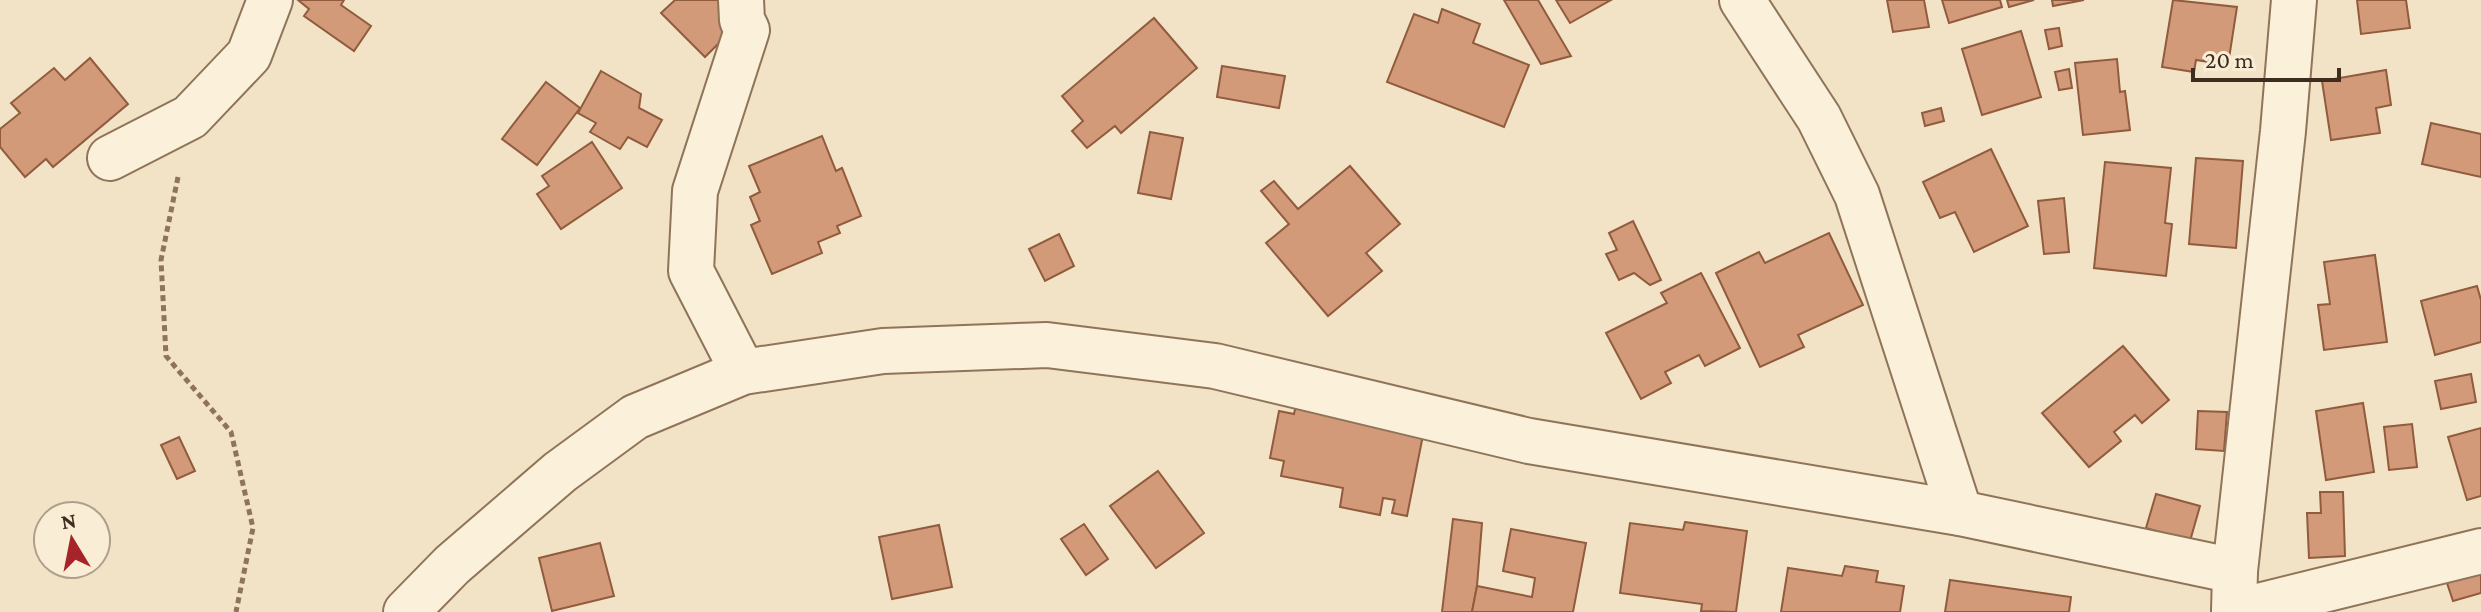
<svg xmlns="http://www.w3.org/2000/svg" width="2481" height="612" font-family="'Crimson Pro',serif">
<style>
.building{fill:#d39a79;stroke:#915b3d;stroke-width:2}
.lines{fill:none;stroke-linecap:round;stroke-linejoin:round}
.minor-casing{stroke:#8f7459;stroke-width:48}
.path{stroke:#8f7459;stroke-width:5;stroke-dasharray:6 4;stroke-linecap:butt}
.minor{stroke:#fbf0da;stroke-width:44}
</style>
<rect width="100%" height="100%" fill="#f2e3c6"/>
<!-- building -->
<g class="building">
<path d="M298 0H344L341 5 371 26 354 51 304 16 309 9Z"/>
<path d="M675 0H723L742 20 705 57 661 13Z"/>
<path d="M1504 0H1538L1571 56 1541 64Z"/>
<path d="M1556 0H1611L1570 23Z"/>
<path d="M1887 0H1924L1929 27 1893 32Z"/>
<path d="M1942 0H2000L2002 7 1949 23Z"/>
<path d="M2007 0H2034L2009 7Z"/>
<path d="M2052 0H2084L2053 6Z"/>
<path d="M2173 0 2237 7 2228 65 2196 60 2194 72 2162 67Z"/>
<path d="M2357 0H2406L2410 28 2361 34Z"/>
<path d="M1442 9 1480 24 1473 43 1529 65 1504 127 1387 82 1414 14 1438 23Z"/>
<path d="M1154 18 1197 68 1121 133 1115 126 1087 148 1072 131 1083 121 1062 96Z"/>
<path d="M2059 28 2062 46 2049 49 2045 30Z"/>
<path d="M2021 31 2041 97 1982 115 1962 49Z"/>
<path d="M90 58 128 104 53 167 46 159 25 177 0 147V129L20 113 11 103 54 68 65 80Z"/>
<path d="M2117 59 2120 92 2125 91 2130 130 2083 135 2075 63Z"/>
<path d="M1222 66 1285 76 1279 108 1217 97Z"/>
<path d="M2069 69 2072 88 2059 90 2055 72Z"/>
<path d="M2386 70 2391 105 2376 108 2380 133 2331 140 2322 81Z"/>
<path d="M601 71 641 94 639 108 662 120 647 147 628 137 620 149 590 132 596 123 578 113Z"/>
<path d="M546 82 580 108 537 165 502 139Z"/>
<path d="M1941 108 1944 121 1925 126 1922 113Z"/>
<path d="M2431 123 2481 134V177L2422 164Z"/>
<path d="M1150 132 1183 138 1171 199 1138 193Z"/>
<path d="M822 136 836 171 842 168 861 216 837 226 840 233 818 242 822 253 772 274 751 225 760 221 750 197 760 192 749 166Z"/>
<path d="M592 142 622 188 561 229 537 194 549 186 542 176Z"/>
<path d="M1991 149 2028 226 1974 252 1955 212 1940 218 1923 182Z"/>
<path d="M2196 158 2243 161 2236 248 2189 244Z"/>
<path d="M2105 162 2171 168 2165 223 2172 224 2166 276 2094 268Z"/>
<path d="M1350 166 1400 224 1366 253 1382 271 1328 316 1266 243 1289 224 1261 191 1274 181 1298 209Z"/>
<path d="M2064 198 2069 252 2044 254 2038 201Z"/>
<path d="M1633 221 1661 280 1650 285 1634 273 1619 280 1606 254 1617 250 1609 233Z"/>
<path d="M1829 233 1863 305 1798 335 1804 347 1760 367 1716 273 1759 252 1765 263Z"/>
<path d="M1059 234 1074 266 1045 281 1029 249Z"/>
<path d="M2375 255 2387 342 2324 350 2318 305 2330 304 2324 262Z"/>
<path d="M1701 273 1740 348 1705 366 1699 355 1665 372 1671 383 1641 399 1606 333 1667 303 1661 293Z"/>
<path d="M2477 286 2481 300V342L2435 355 2421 301Z"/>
<path d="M2123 346 2169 400 2142 423 2135 415 2114 432 2121 441 2089 467 2042 413Z"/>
<path d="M2471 374 2476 402 2441 409 2435 381Z"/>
<path d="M2363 403 2374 472 2326 480 2316 411Z"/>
<path d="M1296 405 1424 430 1407 516 1392 513 1395 500 1383 498 1380 515 1340 507 1343 488 1281 476 1284 461 1270 458 1279 411 1294 414Z"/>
<path d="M2198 411 2227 412 2224 451 2196 449Z"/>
<path d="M2412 424 2417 467 2389 470 2384 427Z"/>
<path d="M2481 428V496L2467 500 2448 437Z"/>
<path d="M179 437 195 471 177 479 161 445Z"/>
<path d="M1158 471 1204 533 1156 568 1110 506Z"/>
<path d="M2320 492H2343L2345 556 2309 558 2307 513H2321Z"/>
<path d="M2156 494 2200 506 2190 541 2146 528Z"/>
<path d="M1453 519 1482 523 1477 586 1472 612H1442Z"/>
<path d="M1685 522 1747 531 1736 612 1701 611 1702 604 1620 593 1630 523 1683 530Z"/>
<path d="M1084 524 1108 559 1086 575 1061 539Z"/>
<path d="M939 525 952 587 892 599 879 537Z"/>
<path d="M1511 529 1586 543 1573 612H1472L1477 586 1532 597 1535 578 1503 571Z"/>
<path d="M600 543 614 596 552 611 539 558Z"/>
<path d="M1845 566 1878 571 1876 582 1904 586 1900 612H1781L1788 568 1842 576Z"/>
<path d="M2481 571V593L2453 601 2447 583Z"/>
<path d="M1950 580 2071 597 2069 612H1945Z"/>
</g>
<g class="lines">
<defs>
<g id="minor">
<path d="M741 0 742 20 747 30 695 191 691 271 743 372"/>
<path d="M1742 0 1819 118 1857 195 1960 513"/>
<path d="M110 158 190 117 249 55 270 0"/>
<path d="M406 612 452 565 560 472 635 417 743 372 883 351 1047 345 1215 366 1529 441 1960 513 2235 571"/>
<path d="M2234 612 2235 571 2283 131 2294 0"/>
<path d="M2234 612 2481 551"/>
</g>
</defs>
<!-- minor casing -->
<use href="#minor" class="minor-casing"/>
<!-- path -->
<path class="path" d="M178 177 161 260 166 356 231 432 253 528 236 612"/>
<!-- minor -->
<use href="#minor" class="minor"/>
</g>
<!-- north arrow -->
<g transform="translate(72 540) rotate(350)"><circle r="38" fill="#f9edd6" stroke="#aea08c" stroke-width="2"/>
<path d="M0-6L14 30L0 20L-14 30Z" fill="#a4242a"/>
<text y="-12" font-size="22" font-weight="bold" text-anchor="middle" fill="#3e2d1e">N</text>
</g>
<!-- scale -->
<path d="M2193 68v12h146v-12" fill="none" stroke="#3e2d1e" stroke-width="4"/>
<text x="2205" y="68" font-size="24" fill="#3e2d1e" stroke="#f9edd6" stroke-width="6" paint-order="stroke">20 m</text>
</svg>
